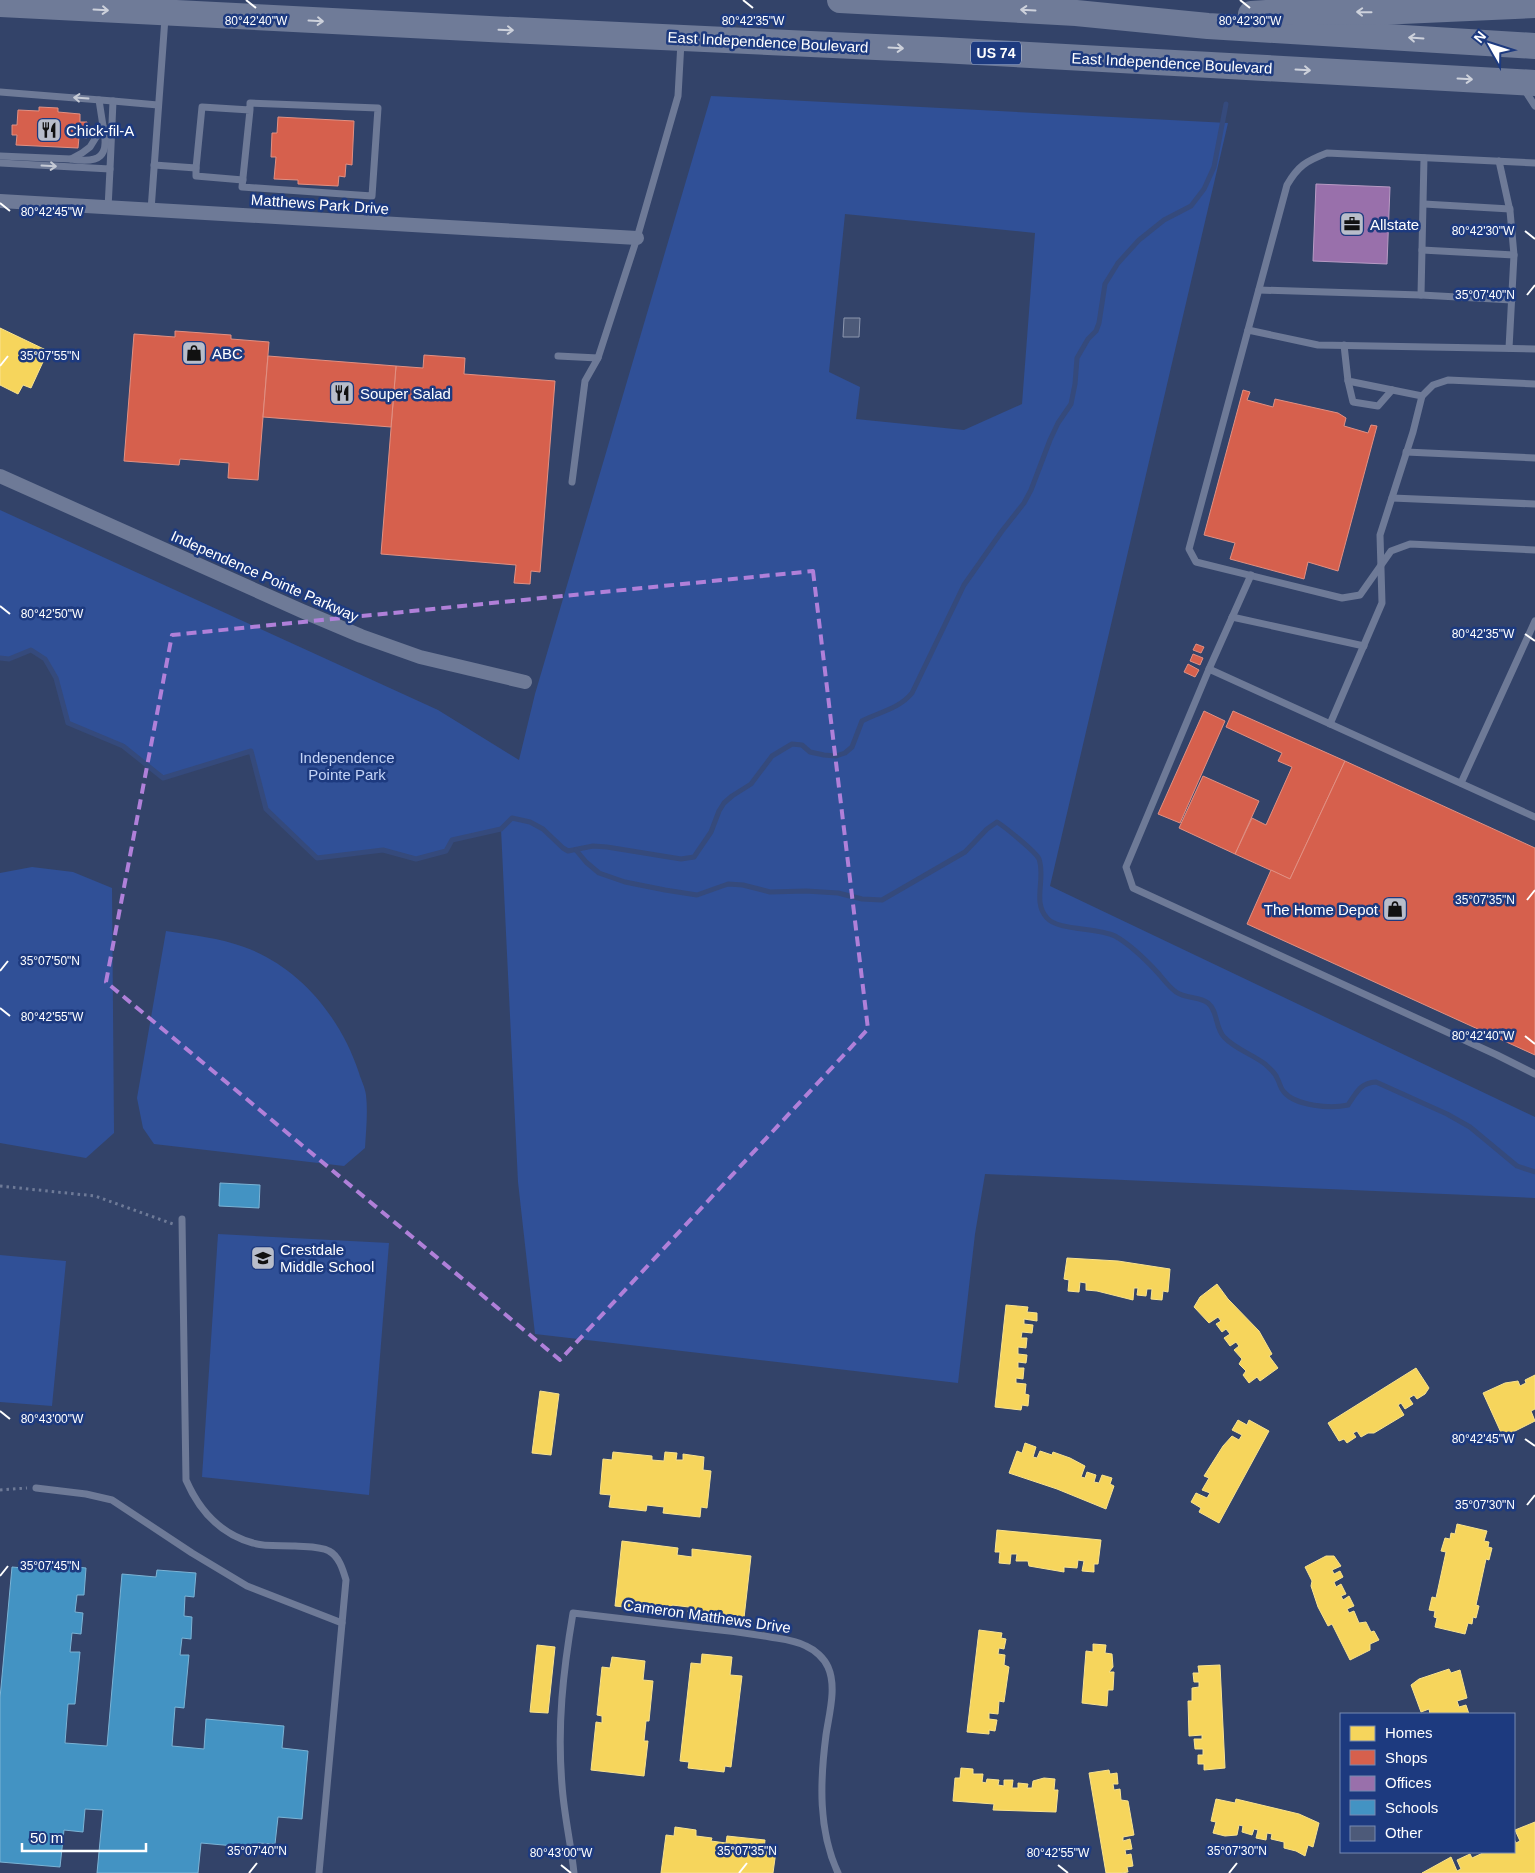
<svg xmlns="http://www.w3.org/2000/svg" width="1535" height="1873" font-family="Arial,sans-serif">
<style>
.green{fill:#305097;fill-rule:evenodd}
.homes{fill:#f6d55c;stroke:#f9e28d}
.shops{fill:#d6604d;stroke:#e29082}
.offices{fill:#9970ab;stroke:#b89bc4}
.schools{fill:#4393c3;stroke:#7bb3d5}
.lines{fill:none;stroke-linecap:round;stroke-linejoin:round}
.stream{stroke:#354a7c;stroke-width:5}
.building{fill:#4d5a79;stroke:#8c96ae}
.path{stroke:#6e7a97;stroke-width:3;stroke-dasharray:2.5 4;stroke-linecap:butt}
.lane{stroke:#6e7a97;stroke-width:7}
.street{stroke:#6e7a97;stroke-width:14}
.highway{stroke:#6f7b98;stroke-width:26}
.oneway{stroke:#cdd1db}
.oneway2{stroke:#c5cad5}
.marked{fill:none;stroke:#b080d9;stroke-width:4;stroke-dasharray:10 6;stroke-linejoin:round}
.ticks{fill:none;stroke:#fff;stroke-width:2}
.labels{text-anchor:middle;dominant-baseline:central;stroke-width:5;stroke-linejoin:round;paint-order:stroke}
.shield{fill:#1d3a7f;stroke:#bbc4d9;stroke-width:1}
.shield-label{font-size:14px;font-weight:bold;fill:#fff}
.street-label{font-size:15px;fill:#fff;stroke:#1d3a7f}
.poi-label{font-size:15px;fill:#fff;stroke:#1d3a7f;text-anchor:start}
.park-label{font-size:15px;fill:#c4d4f7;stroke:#1d3a7f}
.ticks-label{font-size:12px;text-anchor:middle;fill:#fff;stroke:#1d3a7f;stroke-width:5;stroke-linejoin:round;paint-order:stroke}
</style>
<rect width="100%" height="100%" fill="#334369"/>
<!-- green -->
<g class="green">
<path d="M711 96 1228 123 1050 886 1535 1117V1198L985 1174 975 1234 958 1383 535 1334 518 1182 501 829 452 840 446 851 416 859 383 850 317 858 266 809 251 751 163 778 123 746 68 723 56 678 45 659 31 651 9 659 0 658V510L438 710 519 760 535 694ZM845 214 1035 233 1022 404 964 430 856 419 860 387 829 372Z"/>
<path d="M32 867 73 872 112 888 114 1133 86 1158 0 1143V873Z"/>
<path d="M166 931C192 935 220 938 244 947 300 967 341 1018 359 1073 361 1080 365 1087 366 1095 368 1112 366 1131 365 1148L344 1166 154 1144 143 1128 137 1098Z"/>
<path d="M218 1234 389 1243 369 1495 202 1477Z"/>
<path d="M0 1255 66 1261 52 1406 0 1402Z"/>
</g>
<!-- homes -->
<g class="homes">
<path d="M0 328 48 351 31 388 23 385 18 394 0 385Z"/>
<path d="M1067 1258 1118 1261 1170 1269 1168 1292 1163 1291 1162 1300 1151 1299 1152 1289H1147L1146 1296 1137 1295 1138 1288H1134L1133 1300 1097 1291 1086 1290V1283L1080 1282 1079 1292 1068 1291 1069 1280 1064 1279Z"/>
<path d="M1217 1284 1228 1299 1259 1331 1272 1354 1269 1356 1278 1368 1260 1381 1257 1377 1249 1383 1243 1375 1246 1371 1239 1364 1242 1359 1234 1350 1239 1346 1236 1342 1230 1346 1224 1338 1230 1334 1226 1329 1222 1332 1216 1324 1221 1321 1218 1317 1209 1323 1194 1307 1200 1297Z"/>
<path d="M1006 1305 1028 1307 1027 1312 1037 1313V1321L1024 1319V1324L1033 1325 1032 1333 1022 1332 1021 1338H1027L1026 1348 1018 1347V1354L1027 1355 1026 1363 1018 1362V1368H1024L1023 1379 1016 1378V1383L1026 1384 1025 1394 1029 1395 1028 1406 1022 1405 1021 1410 995 1407Z"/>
<path d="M1416 1368 1429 1388 1425 1394 1417 1399 1414 1395 1409 1398 1413 1404 1405 1409 1401 1403 1398 1405 1404 1415 1374 1433H1368L1361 1437 1357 1431 1353 1433 1356 1437 1347 1443 1344 1439 1339 1441 1328 1423Z"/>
<path d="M1535 1375V1409L1531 1411 1535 1421 1503 1437 1483 1393 1505 1383 1518 1381 1520 1386 1526 1383 1525 1380Z"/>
<path d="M540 1391 559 1394 551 1455 532 1453Z"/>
<path d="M1238 1420 1247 1425 1249 1420 1269 1431 1219 1523 1199 1512 1201 1508 1191 1502 1196 1493 1207 1498 1210 1493 1202 1490 1209 1478 1204 1476 1223 1446 1232 1436 1239 1440 1242 1435 1232 1430Z"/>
<path d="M1025 1443 1036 1447 1033 1457 1037 1458 1040 1451 1052 1455 1053 1452 1070 1458 1085 1466 1081 1477 1085 1478 1087 1472 1096 1475 1094 1482 1099 1483 1102 1475 1112 1478 1110 1484 1114 1486 1106 1509 1057 1489 1009 1473 1017 1451 1022 1453Z"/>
<path d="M613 1452 652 1456V1460L664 1461 665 1452 677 1453 676 1460H683V1454L704 1457 703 1470 711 1471 707 1508 701 1507 700 1517 663 1513 664 1507 647 1505 646 1511 609 1507 611 1495 600 1494 603 1459 612 1460Z"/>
<path d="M1457 1524 1487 1531 1484 1541 1489 1542 1488 1547 1492 1548 1489 1560 1486 1559 1476 1605 1479 1606 1476 1618 1473 1617 1472 1624 1468 1623 1465 1634 1435 1627 1437 1618 1434 1617 1435 1611 1429 1610 1432 1597 1436 1598 1446 1552 1441 1551 1445 1538 1450 1539 1451 1533 1455 1534Z"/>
<path d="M997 1530 1101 1540 1098 1564H1094V1572L1082 1571 1084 1561 1078 1560 1077 1568 1064 1567V1572L1029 1566 1028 1561H1016L1017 1554H1011L1010 1564 999 1563 1000 1552H995Z"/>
<path d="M622 1541 678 1548 677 1555 692 1557V1549L751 1556 744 1618 688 1612 689 1607 672 1605 671 1612 615 1606Z"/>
<path d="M1326 1556H1334L1341 1566 1332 1570 1334 1574 1340 1571 1343 1577 1334 1582 1336 1587 1341 1584 1346 1594 1341 1596 1343 1600 1349 1596 1354 1606 1347 1609 1349 1613 1354 1611 1359 1623 1366 1622 1371 1632 1374 1631 1379 1640 1370 1644V1650L1350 1660 1332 1624 1328 1626 1318 1607 1311 1586 1312 1581 1305 1567Z"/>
<path d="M979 1630 1002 1633 1001 1638 1006 1639 1004 1649 999 1648 998 1654 1005 1655 1004 1665 1009 1667 1004 1702 999 1701 998 1714 989 1713V1719L997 1720 995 1731 989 1730V1734L967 1732Z"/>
<path d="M1093 1644 1106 1645 1105 1653 1112 1654 1113 1667 1109 1672H1114L1113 1690H1108L1107 1706 1082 1703 1086 1651 1093 1652Z"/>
<path d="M537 1645 555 1647 548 1713 530 1712Z"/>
<path d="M702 1654 732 1657 730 1675 742 1676 731 1767 725 1766 724 1772 688 1768 689 1762 680 1761 691 1663 701 1664Z"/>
<path d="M612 1657 645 1661 643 1680 653 1681 649 1721H646L644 1741H648L644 1776 591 1770 596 1722 602 1723V1716L597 1715 602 1667 610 1668Z"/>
<path d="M1220 1665 1225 1768 1204 1770V1764H1198V1755H1203V1749H1195L1194 1739H1202V1735L1189 1736 1188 1701H1192V1688L1199 1687V1682H1194L1193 1673H1199L1198 1666Z"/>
<path d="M1449 1669 1451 1673 1460 1670 1467 1698 1457 1701 1459 1707 1466 1705 1469 1714H1430L1429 1709 1421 1712 1411 1685 1419 1679Z"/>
<path d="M961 1768 973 1769V1774H983L982 1782 986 1783 987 1779 999 1780 998 1785 1004 1786V1780H1013L1012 1788H1018V1783L1028 1784 1027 1788H1032L1033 1781 1044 1778 1055 1779 1054 1790H1058L1056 1812 993 1810 994 1804 953 1801 955 1778H960Z"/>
<path d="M1109 1770 1110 1774 1117 1773 1118 1784H1113L1114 1790 1120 1789 1121 1800 1128 1801 1134 1835 1123 1837V1841L1130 1839 1132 1849 1125 1850 1126 1855 1131 1854 1133 1866 1127 1867 1128 1872 1122 1873H1106L1089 1773Z"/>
<path d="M1216 1799 1235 1803 1236 1799 1299 1814 1319 1823 1313 1847 1308 1845 1305 1856 1296 1851 1284 1848V1842L1271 1839 1272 1834 1267 1833 1266 1840 1256 1838 1258 1830 1254 1829 1252 1835 1242 1832 1243 1826 1239 1825 1237 1835 1225 1836 1213 1833 1216 1822 1211 1821Z"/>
<path d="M1535 1822V1873H1422L1451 1857 1457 1871 1461 1869 1457 1860 1470 1854 1472 1858 1485 1852H1514V1839L1516 1843 1520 1841 1515 1830Z"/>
<path d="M675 1827 696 1830V1836L712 1838 711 1841 726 1843 727 1836 765 1840 764 1850 776 1851 773 1873H661L666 1835 674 1836Z"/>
</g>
<!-- shops -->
<g class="shops">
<path d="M39 107 58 108V112L80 114V122H87V138L79 137 78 148 16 145 17 135H12V125H17L18 110 39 111Z"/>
<path d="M278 117 354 121 352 165 346 164 345 177 339 176 338 186 298 184V180L274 179 276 157H271L272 133H277Z"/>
<path d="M175 331 231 335V339L269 342 258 480 228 478 229 463 180 459 179 465 124 461 134 334 175 337Z"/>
<path d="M424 355 465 358 464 374 555 381 540 572 531 571 530 584 514 583 516 565 381 554 396 366 423 368Z"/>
<path d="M268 356 396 366 391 427 263 417Z"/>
<path d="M1243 390 1250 392 1247 400 1273 407 1275 399 1338 413 1346 418 1344 426 1368 433 1371 425 1377 426 1338 571 1308 562 1304 579 1230 559 1235 543 1204 535Z"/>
<path d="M1196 644 1204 647 1201 653 1193 650Z"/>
<path d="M1193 654 1203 658 1200 665 1190 661Z"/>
<path d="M1188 664 1199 670 1195 677 1184 672Z"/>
<path d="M1204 711 1225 721 1180 823 1158 814Z"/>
<path d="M1233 711 1345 761 1290 879 1235 854 1252 818 1266 825 1292 767 1278 761 1282 753 1226 727Z"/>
<path d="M1345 761 1535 848V1055L1247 924 1271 870 1290 879Z"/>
<path d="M1203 776 1259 801 1235 854 1179 828Z"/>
</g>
<!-- offices -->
<path class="offices" d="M1316 184 1390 187 1387 264 1313 261Z"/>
<!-- schools -->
<g class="schools">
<path d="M220 1183 260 1185 259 1208 219 1206Z"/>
<path d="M47 1564 86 1568 84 1595H77L75 1612 83 1613 81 1634 72 1633 70 1652H80L75 1704H68L65 1743 107 1746 122 1574 156 1577 157 1570 196 1573 194 1597 185 1596 184 1616 192 1617 191 1639 182 1638 180 1655H189L184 1708 175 1707 172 1746 204 1749 206 1719 284 1726 282 1748 308 1751 302 1819 278 1817 275 1844 258 1843 257 1848 201 1843 198 1873H97L103 1810 85 1809 83 1832 64 1830 60 1867 0 1862V1698L12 1567 47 1570Z"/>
</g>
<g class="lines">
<!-- stream -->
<g class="stream">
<path d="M0 658 9 659 31 650 45 659 56 678 68 723 123 746 163 778 251 751 266 809 317 858 383 850 416 859 446 851 452 840 501 829 512 818 530 822 543 829 563 848 568 851 593 846 607 847 681 859 694 857 711 832 719 811 724 803 732 796 751 784 772 756 792 744 802 745 810 752 824 755 836 756 845 753 852 747 862 721C879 712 899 709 912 693L964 585 1002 531 1024 503 1031 490 1050 440 1058 423 1071 404 1075 384 1077 358 1088 339 1096 331 1099 323 1105 284 1118 263 1139 240 1164 220 1191 206 1204 189 1214 167 1226 104"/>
<path d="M576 850 586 862 599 873 625 882 665 890 697 895 728 884 743 885 770 892 806 891 838 893 862 899 882 900 965 852 987 829 997 822C1005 827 1036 852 1039 859 1046 878 1032 902 1047 918 1058 931 1097 927 1115 936 1131 945 1146 960 1158 973 1164 980 1169 987 1176 992 1186 999 1199 996 1208 1003 1218 1011 1215 1028 1224 1037 1235 1049 1252 1054 1265 1064 1270 1069 1275 1072 1277 1078 1280 1083 1280 1088 1284 1092 1296 1106 1331 1109 1348 1105 1357 1092 1360 1083 1376 1082L1447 1114 1470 1127 1517 1166 1535 1172"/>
</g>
</g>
<!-- building -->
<path class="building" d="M844 318H860L859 337H843Z"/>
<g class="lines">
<!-- path -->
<g class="path">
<path d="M0 1186 95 1196 173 1224"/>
<path d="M0 1490 27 1488"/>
</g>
<!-- lane -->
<g class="lane">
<path d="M1524 89 1535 106"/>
<path d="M0 92 113 101 110 169 0 163"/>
<path d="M113 101 158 105"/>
<path d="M0 156 71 159 82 153 90 147 103 126 99 100"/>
<path d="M71 159C100 164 110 156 103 126"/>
<path d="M1499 161 1510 211 1514 255 1509 348"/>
<path d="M1535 163 1327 153C1306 161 1298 166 1287 185L1189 549 1196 562 1342 598 1360 595 1391 551 1410 544 1535 550"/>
<path d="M154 165 196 168 202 107 250 110V103L378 108 372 196 242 187 250 110"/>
<path d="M196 168V176L243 180"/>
<path d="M1424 204 1510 209"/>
<path d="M108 208 110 169"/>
<path d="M151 210 165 18"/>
<path d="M1422 250 1514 255"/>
<path d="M1259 290 1421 295 1512 300"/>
<path d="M1421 295 1424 158"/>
<path d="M1248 330 1318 345 1535 349"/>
<path d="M1344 345 1348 381 1422 396"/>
<path d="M558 356 598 358 637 238 678 96 681 42"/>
<path d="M1348 381 1353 402 1378 406 1392 390"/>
<path d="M1406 452 1535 458"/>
<path d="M572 482 585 381 598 358"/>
<path d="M1392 498 1535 504"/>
<path d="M1232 617 1364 646"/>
<path d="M1209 669 1251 575"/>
<path d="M1330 724 1382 603 1380 535 1413 432 1422 396 1433 385 1448 380 1535 384"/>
<path d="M1461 783 1535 621"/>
<path d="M1535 817 1209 669 1126 867 1133 888 1497 1055 1535 1074"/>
<path d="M182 1219 186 1480C199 1510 220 1534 253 1543 266 1547 282 1545 295 1546 305 1547 320 1546 329 1551 339 1556 343 1570 346 1580L319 1873"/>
<path d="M36 1488 86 1494 112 1500 192 1553 247 1586 342 1623"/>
<path d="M574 1873C571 1844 564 1815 562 1785 557 1726 563 1672 573 1613 616 1618 659 1623 702 1628 724 1630 747 1633 770 1637 782 1639 795 1640 806 1646 815 1650 824 1658 828 1667 837 1687 829 1714 826 1735 820 1781 818 1830 838 1873"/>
</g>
<!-- street -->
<g class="street">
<path d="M0 201 637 238"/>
<path d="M0 476 302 611 361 636 420 657 525 682"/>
</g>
<!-- highway -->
<g class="highway">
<path d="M840 0 1076 13 1208 26 1535 46"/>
<path d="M0 4C314 22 627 35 941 50 1139 60 1337 73 1535 83"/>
<path d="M1251 14 1296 11 1379 12 1535 5"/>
</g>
</g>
<!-- one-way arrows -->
<defs><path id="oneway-shaft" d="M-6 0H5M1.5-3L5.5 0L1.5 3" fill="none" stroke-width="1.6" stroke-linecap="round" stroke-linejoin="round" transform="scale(1.25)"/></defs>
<g class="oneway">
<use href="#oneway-shaft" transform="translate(101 10) rotate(3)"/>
<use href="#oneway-shaft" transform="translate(1028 10) rotate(-177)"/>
<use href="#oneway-shaft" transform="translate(1364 12) rotate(-179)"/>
<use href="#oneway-shaft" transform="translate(316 21) rotate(3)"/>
<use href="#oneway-shaft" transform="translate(506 30) rotate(2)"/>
<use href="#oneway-shaft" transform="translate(1416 38) rotate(-176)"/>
<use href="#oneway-shaft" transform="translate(896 48) rotate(3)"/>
<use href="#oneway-shaft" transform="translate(1303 70) rotate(3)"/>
<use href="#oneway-shaft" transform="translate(1465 79) rotate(3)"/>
</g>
<g class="oneway2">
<use href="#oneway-shaft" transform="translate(81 98) rotate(-176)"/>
<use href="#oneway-shaft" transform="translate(49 166) rotate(3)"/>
</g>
<!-- marked area -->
<path class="marked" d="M813 571 868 1029 560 1360 106 982 172 635Z"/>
<!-- ticks -->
<path class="ticks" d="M246 0 256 8M743 0 753 8M1240 0 1250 8M0 203 10 211M1525 231 1535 239M1527 295 1535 285M0 366 8 356M0 606 10 614M1525 634 1535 641M1527 900 1535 890M0 971 8 961M0 1008 10 1016M1525 1036 1535 1044M0 1411 10 1419M1525 1439 1535 1446M1527 1505 1535 1495M0 1576 8 1566M561 1865 571 1873M1058 1865 1068 1873M249 1873 257 1863M739 1873 747 1863M1229 1873 1237 1863"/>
<!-- icons -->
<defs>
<symbol id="restaurant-square" viewBox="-11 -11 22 22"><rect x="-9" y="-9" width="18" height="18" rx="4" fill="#b8bdca" stroke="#1d3a7f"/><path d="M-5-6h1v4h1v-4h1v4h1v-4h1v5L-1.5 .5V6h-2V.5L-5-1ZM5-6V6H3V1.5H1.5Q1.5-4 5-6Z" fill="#111"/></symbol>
<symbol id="office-square" viewBox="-11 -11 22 22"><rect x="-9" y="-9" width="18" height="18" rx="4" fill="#b8bdca" stroke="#1d3a7f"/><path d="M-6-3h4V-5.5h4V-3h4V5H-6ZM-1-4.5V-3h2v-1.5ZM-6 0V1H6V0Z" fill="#111"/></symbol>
<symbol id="shop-square" viewBox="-11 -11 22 22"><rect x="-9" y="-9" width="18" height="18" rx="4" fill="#b8bdca" stroke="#1d3a7f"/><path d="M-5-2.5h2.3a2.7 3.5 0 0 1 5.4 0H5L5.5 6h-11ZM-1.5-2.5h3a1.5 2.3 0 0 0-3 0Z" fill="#111"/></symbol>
<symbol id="school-square" viewBox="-11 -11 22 22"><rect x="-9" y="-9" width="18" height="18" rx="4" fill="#b8bdca" stroke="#1d3a7f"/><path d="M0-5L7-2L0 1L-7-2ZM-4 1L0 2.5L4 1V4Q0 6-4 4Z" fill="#111"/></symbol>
</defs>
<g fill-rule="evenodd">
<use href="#restaurant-square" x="35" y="116" width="28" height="28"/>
<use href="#office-square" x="1338" y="210" width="28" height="28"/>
<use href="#shop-square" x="180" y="339" width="28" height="28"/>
<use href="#restaurant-square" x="328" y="379" width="28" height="28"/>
<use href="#shop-square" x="1381" y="895" width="28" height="28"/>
<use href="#school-square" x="249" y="1244" width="28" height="28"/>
</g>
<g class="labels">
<!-- shield labels -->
<rect class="shield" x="971" y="41.5" width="50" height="23" rx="4"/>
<g class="shield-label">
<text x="996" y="53">US 74</text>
</g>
<!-- street labels -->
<g class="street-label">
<text transform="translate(768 42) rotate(3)">East Independence Boulevard</text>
<text transform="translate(1172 63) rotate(3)">East Independence Boulevard</text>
<text transform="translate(320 204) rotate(4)">Matthews Park Drive</text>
<text transform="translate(265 576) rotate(24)">Independence Pointe Parkway</text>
<text transform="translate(707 1616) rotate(8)">Cameron Matthews Drive</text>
</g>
<!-- poi labels -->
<g class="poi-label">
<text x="66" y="130">Chick-fil-A</text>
<text x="1370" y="224">Allstate</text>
<text x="212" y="353">ABC</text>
<text x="360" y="393">Souper Salad</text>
<text x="1378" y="909" text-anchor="end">The Home Depot</text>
<text x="280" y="1249">Crestdale<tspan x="280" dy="17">Middle School</tspan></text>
</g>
<!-- park labels -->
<g class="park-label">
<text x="347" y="757">Independence<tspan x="347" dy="17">Pointe Park</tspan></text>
</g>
</g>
<g class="ticks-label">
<text x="1250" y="25">80°42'30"W</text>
<text x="256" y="25">80°42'40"W</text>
<text x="753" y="25">80°42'35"W</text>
<text x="52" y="216">80°42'45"W</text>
<text x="1483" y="235">80°42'30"W</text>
<text x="1485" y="299">35°07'40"N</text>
<text x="50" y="360">35°07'55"N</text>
<text x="52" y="618">80°42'50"W</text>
<text x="1483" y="638">80°42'35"W</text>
<text x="1485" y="904">35°07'35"N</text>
<text x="50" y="965">35°07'50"N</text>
<text x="52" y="1021">80°42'55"W</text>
<text x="1483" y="1040">80°42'40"W</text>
<text x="52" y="1423">80°43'00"W</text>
<text x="1483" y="1443">80°42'45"W</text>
<text x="1485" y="1509">35°07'30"N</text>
<text x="50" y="1570">35°07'45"N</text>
<text x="257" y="1855">35°07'40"N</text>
<text x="747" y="1855">35°07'35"N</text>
<text x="1237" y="1855">35°07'30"N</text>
<text x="561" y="1857">80°43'00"W</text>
<text x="1058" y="1857">80°42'55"W</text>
</g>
<!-- legend -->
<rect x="1340" y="1713" width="175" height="140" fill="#1d3a7f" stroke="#7789b2"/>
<rect x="1350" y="1726" width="25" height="15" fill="#f6d55c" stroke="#7789b2"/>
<text x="1385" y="1738" font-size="15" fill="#ffffff">Homes</text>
<rect x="1350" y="1750" width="25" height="15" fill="#d6604d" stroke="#7789b2"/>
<text x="1385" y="1763" font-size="15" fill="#ffffff">Shops</text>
<rect x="1350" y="1776" width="25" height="15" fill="#9970ab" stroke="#7789b2"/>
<text x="1385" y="1788" font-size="15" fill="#ffffff">Offices</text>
<rect x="1350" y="1800" width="25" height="15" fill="#4393c3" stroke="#7789b2"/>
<text x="1385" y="1813" font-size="15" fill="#ffffff">Schools</text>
<rect x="1350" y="1826" width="25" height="15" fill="#4d5a79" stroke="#7789b2"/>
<text x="1385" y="1838" font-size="15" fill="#ffffff">Other</text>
<!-- north arrow -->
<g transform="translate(1490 45) rotate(309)" stroke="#1d3a7f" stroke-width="4" paint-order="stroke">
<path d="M0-4L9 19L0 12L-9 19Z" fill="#ffffff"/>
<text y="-8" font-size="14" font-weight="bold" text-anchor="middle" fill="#ffffff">N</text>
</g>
<!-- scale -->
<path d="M22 1843v8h124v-8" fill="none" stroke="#ffffff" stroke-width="2.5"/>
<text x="30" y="1843" font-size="15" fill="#ffffff" stroke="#1d3a7f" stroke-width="4" paint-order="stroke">50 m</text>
</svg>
